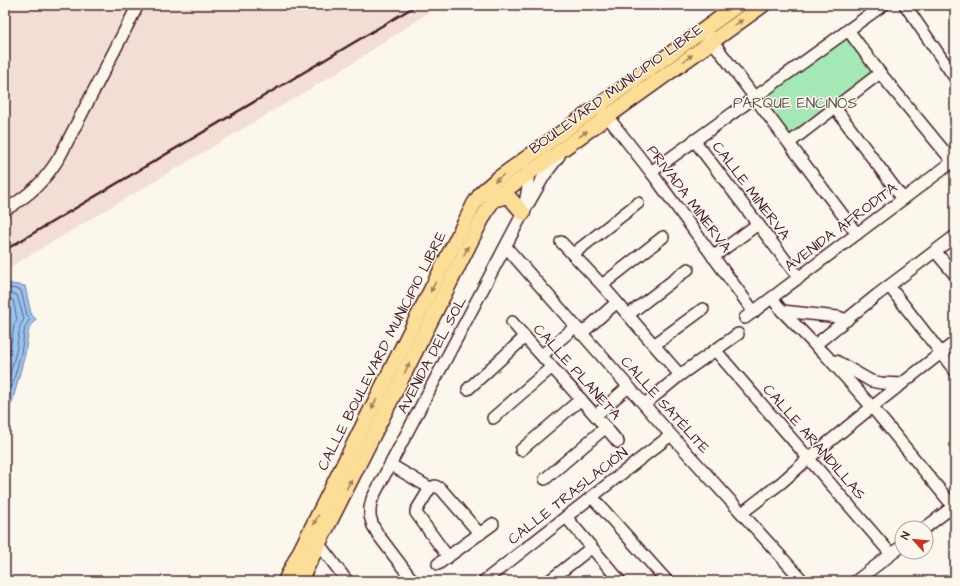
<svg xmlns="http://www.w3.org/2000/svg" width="960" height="586" font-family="'Architects Daughter',sans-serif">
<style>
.built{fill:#f2ded4}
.green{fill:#a4e9b5;stroke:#778470}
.water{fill:#96c4f0;stroke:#7882a1}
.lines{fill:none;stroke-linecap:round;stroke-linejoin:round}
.shore{stroke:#68617a;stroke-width:1}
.minor-casing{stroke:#4a1f2b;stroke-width:14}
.major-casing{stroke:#4a1f2b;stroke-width:17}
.minor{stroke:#fbf7ec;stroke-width:11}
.major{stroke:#fcde96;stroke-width:14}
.rail{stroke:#4a1f2b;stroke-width:2.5}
.oneway{fill:#a37e60}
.labels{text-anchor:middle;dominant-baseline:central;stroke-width:3;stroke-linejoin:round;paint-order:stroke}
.street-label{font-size:15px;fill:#4a1f2b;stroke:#fbf7ec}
.park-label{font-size:15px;fill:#60524e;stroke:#fbf7ec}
</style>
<rect width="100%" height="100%" fill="#fbf7ec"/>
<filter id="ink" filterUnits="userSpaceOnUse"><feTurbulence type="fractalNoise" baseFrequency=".025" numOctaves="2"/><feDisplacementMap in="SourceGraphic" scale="8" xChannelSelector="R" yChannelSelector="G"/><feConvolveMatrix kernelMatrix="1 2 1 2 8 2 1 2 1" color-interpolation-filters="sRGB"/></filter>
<g filter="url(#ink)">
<!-- built -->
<path class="built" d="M5 5H440L345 68 5 270Z"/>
<!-- green -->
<path class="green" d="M848 30 880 73 789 143 754 98Z"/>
<!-- water -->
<path class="water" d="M5 283 25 286 31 314 36 319 29 328 25 354 12 403 5 414Z"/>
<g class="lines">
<!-- shore -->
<g class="shore">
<path d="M5 287 21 290 27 315 30 319 25 327 21 353 8 401 5 406"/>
<path d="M5 292 17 295 24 319 20 326 16 352 5 392"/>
<path d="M5 298 13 300 17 319 14 325 10 351 5 368"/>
</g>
<defs>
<g id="minor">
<path d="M905 5 955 78"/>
<path d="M704 30 857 234"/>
<path d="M848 30 880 73 953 162"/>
<path d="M835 108 903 199"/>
<path d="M603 111 651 172 754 312"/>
<path d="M694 140 799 278"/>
<path d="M789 143 880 73"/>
<path d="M651 172 883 5"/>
<path d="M525 203 528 187V169"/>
<path d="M5 210C30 195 45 181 60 156L138 5"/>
<path d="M561 242 602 285 680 375"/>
<path d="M506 247 671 435 803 581"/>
<path d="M935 251 955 275"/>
<path d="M573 254 638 203"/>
<path d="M713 257 758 224"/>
<path d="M602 285 663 237"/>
<path d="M889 286 941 353 955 371"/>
<path d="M772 298 782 311 820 350"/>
<path d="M782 311 838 317 847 320"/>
<path d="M628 315 688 269"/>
<path d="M745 318 955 160"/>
<path d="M512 322C547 363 584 401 618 442"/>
<path d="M581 334 616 303"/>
<path d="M654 345 703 309"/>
<path d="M815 345 877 295 955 236"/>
<path d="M715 350 891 554"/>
<path d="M824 353 872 407 953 506"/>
<path d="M542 355 575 327"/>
<path d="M836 361 871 381 881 383 902 384"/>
<path d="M468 389 525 337"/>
<path d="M645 404 680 375 738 334"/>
<path d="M596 415 628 387"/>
<path d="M493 418 552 367"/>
<path d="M521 450 581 399"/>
<path d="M391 465 430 488 435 486 441 489 480 534"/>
<path d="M545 479 606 427"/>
<path d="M430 488 416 511V513L448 557"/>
<path d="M592 497 667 581"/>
<path d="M742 513 782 482 809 458 872 407 955 342"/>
<path d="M566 517 620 581"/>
<path d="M925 528 955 505"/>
<path d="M319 544 347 581"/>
<path d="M438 564 493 524"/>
<path d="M413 581 379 536 373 526 370 516V508L372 499 523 213 544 176 559 156"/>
<path d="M484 581 671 435"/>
<path d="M549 581 591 548"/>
<path d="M856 581 902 546"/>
</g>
<g id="major">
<path d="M493 200 505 197H509L523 213"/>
<path d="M285 581 474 204 482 192 496 180 738 5"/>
<path d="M300 581 478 227 487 210 493 200 500 194 763 5"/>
</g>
</defs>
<!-- minor casing -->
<use href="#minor" class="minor-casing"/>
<!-- major casing -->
<use href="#major" class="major-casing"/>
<!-- minor -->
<use href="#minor" class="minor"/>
<!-- major -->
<use href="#major" class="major"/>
<!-- rail -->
<path class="rail" d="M5 250 417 5"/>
</g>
<!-- one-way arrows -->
<defs><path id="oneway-solid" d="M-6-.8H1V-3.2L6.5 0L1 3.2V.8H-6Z"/></defs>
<g class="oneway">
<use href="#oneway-solid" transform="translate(738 23) rotate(-35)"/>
<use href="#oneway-solid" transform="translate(688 58) rotate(-36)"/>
<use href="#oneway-solid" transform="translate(583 134) rotate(-36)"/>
<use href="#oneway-solid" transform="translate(499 178) rotate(143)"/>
<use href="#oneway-solid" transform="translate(466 251) rotate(-63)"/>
<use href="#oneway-solid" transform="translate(433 287) rotate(117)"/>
<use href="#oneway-solid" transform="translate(407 368) rotate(-63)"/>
<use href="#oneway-solid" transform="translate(374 404) rotate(117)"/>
<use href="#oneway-solid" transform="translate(349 484) rotate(-63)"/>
<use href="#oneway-solid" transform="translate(316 520) rotate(117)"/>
</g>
</g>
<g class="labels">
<!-- street labels -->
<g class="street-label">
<text transform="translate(616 89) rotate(-36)">BOULEVARD MUNICIPIO LIBRE</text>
<text transform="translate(751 191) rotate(53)">CALLE MINERVA</text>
<text transform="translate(689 199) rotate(53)">PRIVADA MINERVA</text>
<text transform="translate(841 227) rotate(-37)">AVENIDA AFRODITA</text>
<text transform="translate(382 351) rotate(-63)">CALLE BOULEVARD MUNICIPIO LIBRE</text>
<text transform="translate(432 355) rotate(-62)">AVENIDA DEL SOL</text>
<text transform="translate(577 372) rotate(48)">CALLE PLANETA</text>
<text transform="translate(665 405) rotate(48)">CALLE SATÉLITE</text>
<text transform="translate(814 442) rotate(49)">CALLE ARANDILLAS</text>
<text transform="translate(568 496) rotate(-38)">CALLE TRASLACIÓN</text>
</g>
<!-- park labels -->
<g class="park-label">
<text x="795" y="103">PARQUE ENCINOS</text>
</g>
</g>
<!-- margin -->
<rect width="960" height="586" fill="none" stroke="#fbf7ec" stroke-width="20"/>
<rect x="10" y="10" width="940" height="566" fill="none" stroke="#4a1f2b" stroke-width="1.5" filter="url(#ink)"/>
<!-- north arrow -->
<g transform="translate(914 540) rotate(297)"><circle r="19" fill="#fbf7ec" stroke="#b4a19f"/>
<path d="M0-3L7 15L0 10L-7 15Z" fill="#c8321e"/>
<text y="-6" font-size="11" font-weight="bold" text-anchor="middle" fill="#4a1f2b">N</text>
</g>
</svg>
